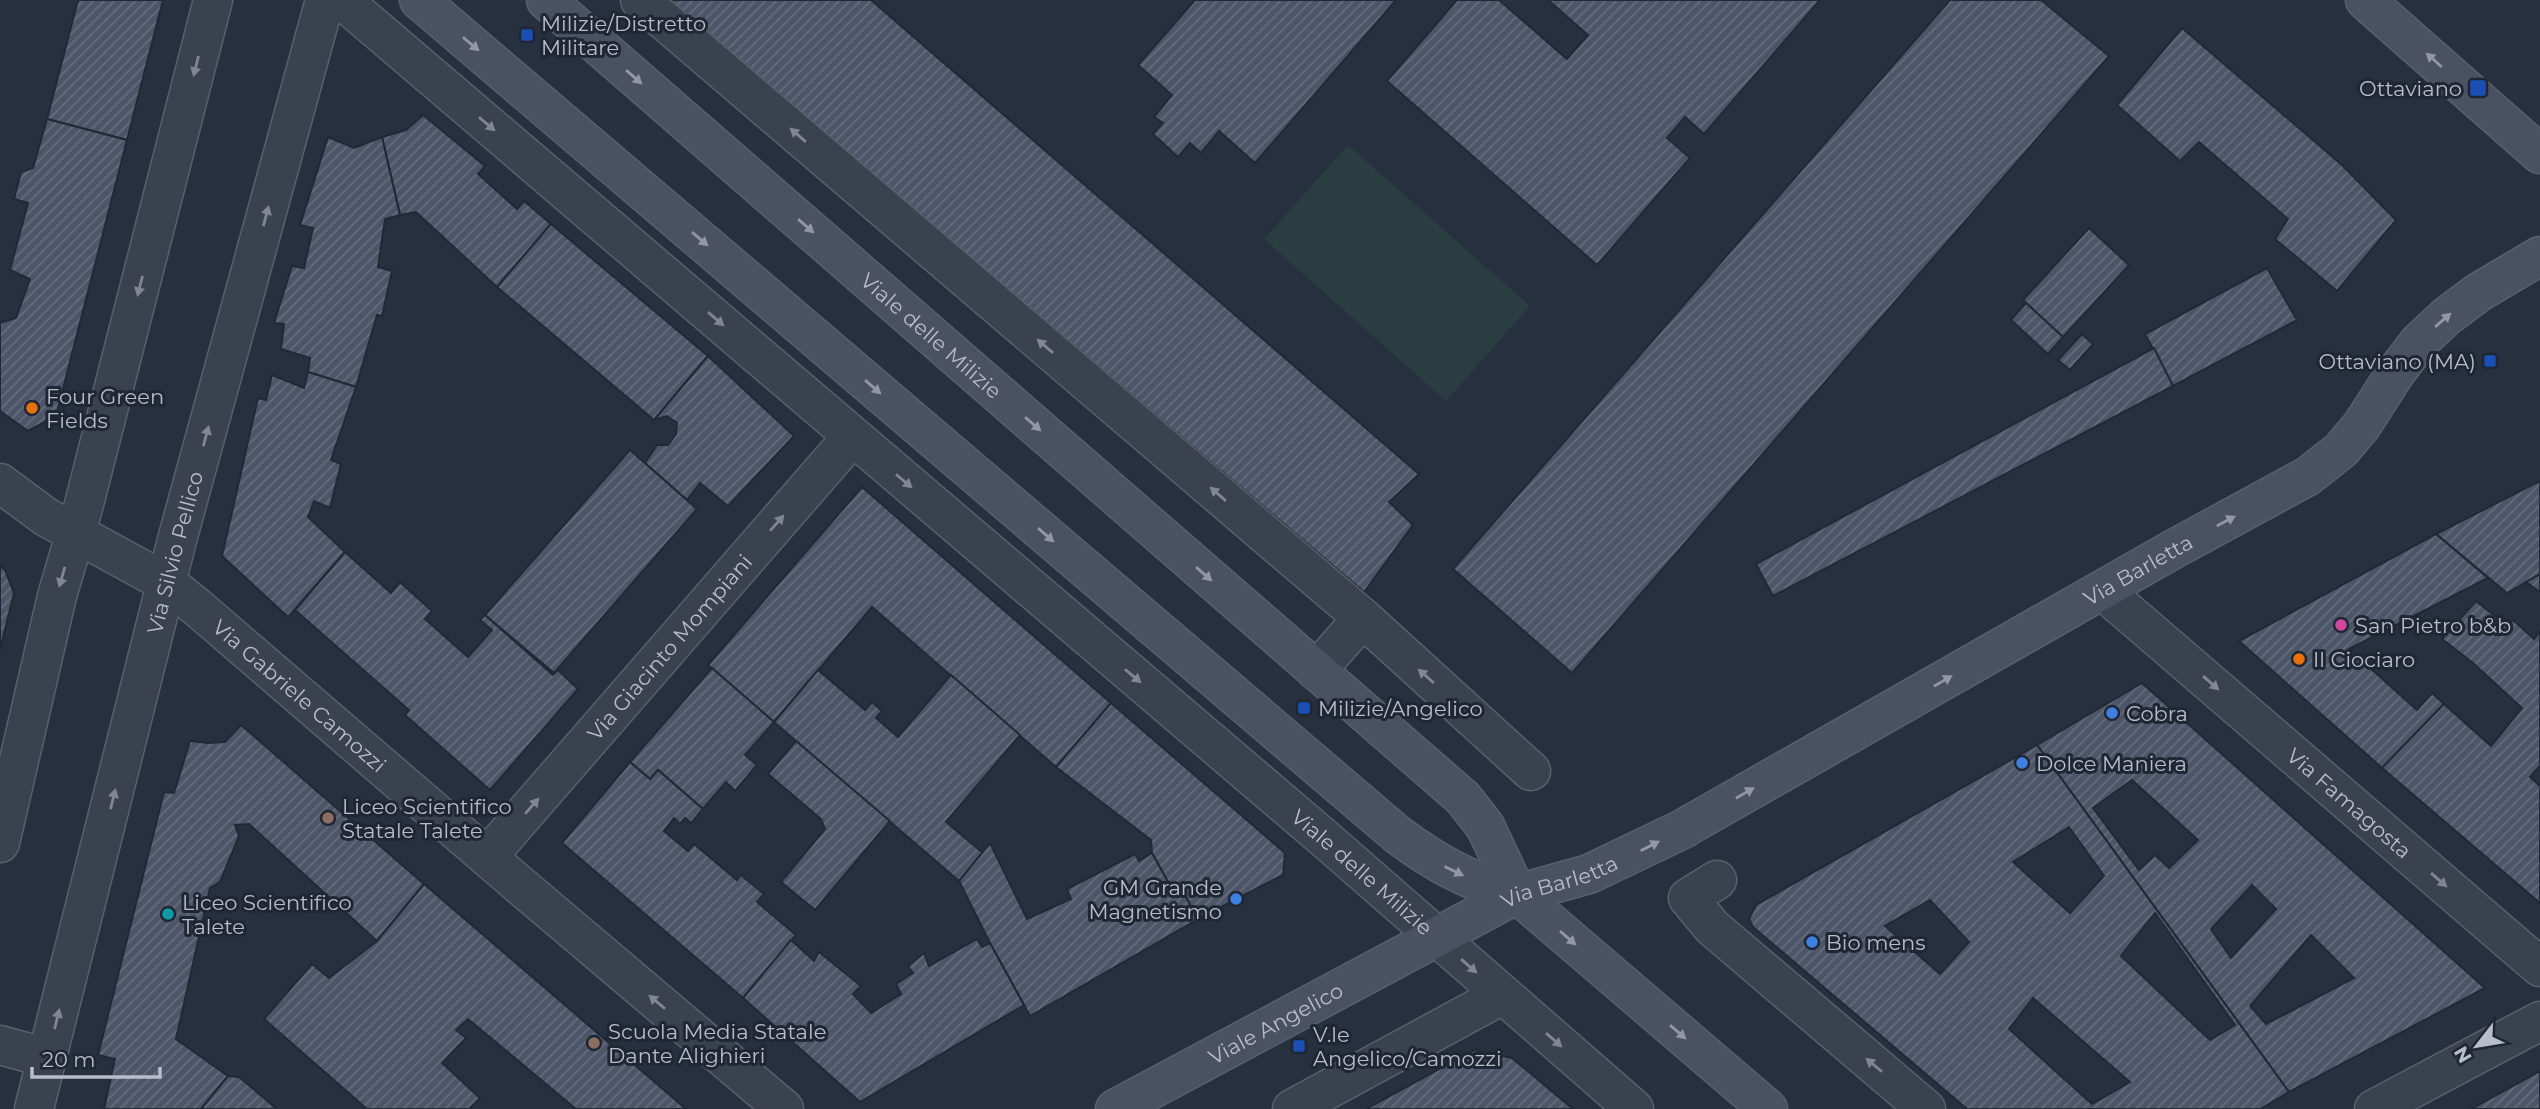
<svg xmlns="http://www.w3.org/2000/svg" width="2540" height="1109" font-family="Montserrat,sans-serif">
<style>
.pitch{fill:#2a3e41}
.building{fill:url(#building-hatch);stroke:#222936;stroke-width:2;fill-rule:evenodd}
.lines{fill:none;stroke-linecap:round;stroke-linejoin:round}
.street-casing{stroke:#59606c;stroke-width:41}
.secondary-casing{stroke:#59606c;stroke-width:41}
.street{stroke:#3b424f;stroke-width:38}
.secondary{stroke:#495162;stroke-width:38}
.oneway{fill:#9197a5}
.oneway2{fill:#808692}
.transit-dot{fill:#1a4fb4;stroke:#202734;stroke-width:2.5}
.food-dot{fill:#e8710a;stroke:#202734;stroke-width:2.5}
.hotel-dot{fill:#d1479c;stroke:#202734;stroke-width:2.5}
.shop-dot{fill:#3f7fe0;stroke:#202734;stroke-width:2.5}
.education-dot{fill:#8d6e63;stroke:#202734;stroke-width:2.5}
.culture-dot{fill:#0f9aa8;stroke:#202734;stroke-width:2.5}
.labels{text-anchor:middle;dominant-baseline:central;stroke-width:6;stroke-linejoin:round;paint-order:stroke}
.poi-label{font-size:21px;fill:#b8bdc9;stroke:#202734;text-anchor:start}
.street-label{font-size:21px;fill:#b8bdc9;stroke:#202734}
</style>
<defs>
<pattern id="building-hatch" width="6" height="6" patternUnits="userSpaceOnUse" patternTransform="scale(1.75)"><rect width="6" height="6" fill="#4d5668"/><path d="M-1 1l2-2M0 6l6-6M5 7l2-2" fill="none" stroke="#656c7c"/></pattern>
</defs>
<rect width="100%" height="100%" fill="#27303f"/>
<!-- pitch -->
<path class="pitch" d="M1348 145 1530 306 1446 401 1264 239Z"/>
<!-- building -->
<g class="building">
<path d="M78 0H163L127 140 47 119Z"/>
<path d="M667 0H871L1419 474 1389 502 1413 525 1364 592Z"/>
<path d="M1195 0H1396L1255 163 1219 131 1201 153 1190 143 1178 157 1153 134 1163 123 1154 117 1172 95 1138 65Z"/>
<path d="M1457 0H1499L1567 59 1588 35 1548 0H1820L1704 134 1685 117 1667 138 1690 158 1597 265 1387 81Z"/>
<path d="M1950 0H2041L2109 56 1572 673 1453 569Z"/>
<path d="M2182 28 2342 165 2396 220 2337 291 2275 239 2288 219 2199 142 2180 161 2117 105Z"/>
<path d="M423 115 485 166 478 174 517 209 524 201 551 224 497 287 416 212 400 215 382 137 406 130Z"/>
<path d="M47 119 127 140 56 416 28 431 0 411V323L16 318 30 279 10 270 28 203 14 199 21 172 33 168Z"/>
<path d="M328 137 354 148 382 137 400 215 385 219 378 267 392 271 382 316 377 315 356 387 308 372 310 358 281 349 284 324 274 323 292 266 304 268 313 228 300 225Z"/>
<path d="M551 224 708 356 654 420 497 287Z"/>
<path d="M2089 228 2129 265 2063 337 2023 300Z"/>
<path d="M2267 268 2297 320 2173 386 2145 334Z"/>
<path d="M2026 303 2063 337 2048 354 2011 320Z"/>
<path d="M2082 334 2093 344 2070 370 2058 360Z"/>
<path d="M2154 348 2173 386 1773 596 1756 564Z"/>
<path d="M708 356 794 436 728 506 700 483 687 500 645 463 657 445H668L676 434 677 423 667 416 654 420Z"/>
<path d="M308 372 356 387 331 460 341 464 330 508 314 501 308 517 345 552 288 617 222 556 258 398 266 400 272 375 304 388Z"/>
<path d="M630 450 697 509 554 673 485 615Z"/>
<path d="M2540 481V574L2507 593 2436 534Z"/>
<path d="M862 487 1111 703 1056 767 872 607 774 722 708 665Z"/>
<path d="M2436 534 2488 578 2349 649 2417 710 2432 693 2444 704 2382 768 2239 641Z"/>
<path d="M345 552 391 593 400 582 432 611 425 619 468 657 492 630 480 620 485 615 553 675 558 670 578 689 490 790 405 715 409 710 295 610Z"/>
<path d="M0 566 5 570 14 593 0 650Z"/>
<path d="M2540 574V592L2526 582Z"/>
<path d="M2476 601 2506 625 2513 620 2534 639 2540 631V766L2530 777 2540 786V903L2382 768 2444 704 2491 746 2522 708 2473 663 2442 639Z"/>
<path d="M712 668 774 722 745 755 757 765 735 791 726 782 703 809 658 770 650 779 630 762Z"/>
<path d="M818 670 865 710 872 702 882 711 876 718 898 737 951 675 1020 735 946 822 983 853 959 881 774 722Z"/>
<path d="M2142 683 2485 988 2289 1092 2037 745ZM2132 780 2198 840 2169 868 2155 855 2139 870 2093 808ZM2252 885 2276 909 2231 958 2211 929ZM2311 935 2354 978 2266 1024 2250 1006Z"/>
<path d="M1111 703 1285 853 1283 875 1198 919 1181 888 1173 891 1152 853 1151 840 1056 767Z"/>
<path d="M241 725 424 884 377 941 249 824 235 825 239 836 220 882 210 888 176 1039 228 1076 201 1109H104L115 1059 98 1055 164 792 174 793 190 741 208 743 225 742Z"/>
<path d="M796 741 890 821 815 910 781 882 825 829 821 819 768 774Z"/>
<path d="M2037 745 2289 1092 2260 1109H1967L1753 927 1749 919 1756 905ZM2069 827 2104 876 2070 913 2013 862ZM1930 900 1969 942 1940 974 1885 926ZM2155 913 2235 1025 2210 1040 2121 956ZM2033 998 2130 1082 2092 1104 2009 1029Z"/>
<path d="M630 762 650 779 658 770 703 809 691 823 685 818 680 824 674 818 664 831 688 851 694 844 737 880 741 875 764 894 757 902 796 935 743 998 562 843Z"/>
<path d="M990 843 1027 919 1071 899 1067 889 1135 854 1139 861 1152 853 1173 891 1181 888 1198 919 1030 1016 990 943 959 881Z"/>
<path d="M424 884 686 1109H576L468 1019 456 1030 466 1038 442 1063 480 1098 469 1109H367L264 1019 312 964 329 978 377 941Z"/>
<path d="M977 939 982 947 990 943 1024 1005 860 1102 743 998 791 940 814 961 819 952 861 986 853 994 871 1013 901 994 896 984 913 973 908 966 924 953 929 966Z"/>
<path d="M1474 1050 1512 1058 1573 1109H1366Z"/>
<path d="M2540 1071V1109H2471Z"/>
<path d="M228 1076 239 1077 277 1109H201Z"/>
</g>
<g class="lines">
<defs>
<g id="street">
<path id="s1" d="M342 0 1325 839 1634 1109"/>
<path d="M640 0 1363 618 1531 771"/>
<path id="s2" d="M0 483 46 517 167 583 198 608 515 881 784 1109"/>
<path id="s3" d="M2116 602 2540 967"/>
<path d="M1316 671 1363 618"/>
<path d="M0 843 57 596 83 508 213 0"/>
<path id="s4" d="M487 857 852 437"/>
<path d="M1717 880 1688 898 1712 927 1926 1109"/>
<path d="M0 1045 47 1058"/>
<path id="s5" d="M34 1109 177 540 325 0"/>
<path d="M1292 1109 1502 995"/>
<path d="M2374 1109 2540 1021"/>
</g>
<g id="secondary">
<path d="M419 0 1398 835C1434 862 1471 883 1517 894"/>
<path id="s6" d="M546 0 1463 798 1485 826 1517 894 1768 1109"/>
<path d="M2365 0 2540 154"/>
<path id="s7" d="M1686 827 2172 550 2308 476 2341 450 2362 425 2396 372 2419 342 2447 316 2479 292 2540 256"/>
<path id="s8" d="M1115 1109 1517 894 1589 874 1685 828"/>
</g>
</defs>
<!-- street casing -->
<use href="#street" class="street-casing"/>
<!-- secondary casing -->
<use href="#secondary" class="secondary-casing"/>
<!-- street -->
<use href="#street" class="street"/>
<!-- secondary -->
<use href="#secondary" class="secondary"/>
</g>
<!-- one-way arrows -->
<defs><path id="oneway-solid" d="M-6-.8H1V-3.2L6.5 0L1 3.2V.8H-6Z" transform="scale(1.75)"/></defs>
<g class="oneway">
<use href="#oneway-solid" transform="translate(471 44) rotate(40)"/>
<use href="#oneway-solid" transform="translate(2434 60) rotate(-138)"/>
<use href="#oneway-solid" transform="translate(634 77) rotate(41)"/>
<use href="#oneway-solid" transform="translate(806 226) rotate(41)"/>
<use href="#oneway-solid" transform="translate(700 239) rotate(41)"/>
<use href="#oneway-solid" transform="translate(2443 320) rotate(-41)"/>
<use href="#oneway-solid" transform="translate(873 387) rotate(41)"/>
<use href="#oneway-solid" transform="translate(1033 424) rotate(41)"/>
<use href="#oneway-solid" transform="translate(2226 521) rotate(-28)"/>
<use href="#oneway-solid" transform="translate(1046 535) rotate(41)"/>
<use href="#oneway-solid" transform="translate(1204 574) rotate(41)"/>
<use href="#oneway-solid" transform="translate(1943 681) rotate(-30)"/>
<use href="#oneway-solid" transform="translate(1745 793) rotate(-30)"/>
<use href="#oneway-solid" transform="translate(1650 846) rotate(-27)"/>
<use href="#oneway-solid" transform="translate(1454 871) rotate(26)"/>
<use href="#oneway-solid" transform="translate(1568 938) rotate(41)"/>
<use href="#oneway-solid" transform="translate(1678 1032) rotate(41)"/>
</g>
<g class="oneway2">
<use href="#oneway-solid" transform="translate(196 66) rotate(104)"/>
<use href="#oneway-solid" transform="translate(487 124) rotate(40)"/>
<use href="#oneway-solid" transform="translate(798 135) rotate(-139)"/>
<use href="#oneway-solid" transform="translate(266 216) rotate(-75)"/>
<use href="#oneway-solid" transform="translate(140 286) rotate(104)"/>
<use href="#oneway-solid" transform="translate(716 319) rotate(41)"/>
<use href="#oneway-solid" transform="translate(1045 346) rotate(-139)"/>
<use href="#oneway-solid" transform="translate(206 436) rotate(-75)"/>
<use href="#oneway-solid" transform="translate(904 481) rotate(40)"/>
<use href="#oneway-solid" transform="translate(1218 494) rotate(-139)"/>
<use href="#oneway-solid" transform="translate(777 523) rotate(-49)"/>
<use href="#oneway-solid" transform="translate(62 577) rotate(106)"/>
<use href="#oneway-solid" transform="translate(1133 676) rotate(40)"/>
<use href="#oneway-solid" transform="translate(1426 676) rotate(-138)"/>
<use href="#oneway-solid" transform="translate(2211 683) rotate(41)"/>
<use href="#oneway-solid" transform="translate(113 799) rotate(-76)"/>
<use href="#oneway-solid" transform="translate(532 806) rotate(-49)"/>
<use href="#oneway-solid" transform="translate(2439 880) rotate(41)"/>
<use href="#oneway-solid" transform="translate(1469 966) rotate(41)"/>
<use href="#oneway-solid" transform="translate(657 1002) rotate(-140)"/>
<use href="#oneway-solid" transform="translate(57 1019) rotate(-76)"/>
<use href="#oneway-solid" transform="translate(1554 1040) rotate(41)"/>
<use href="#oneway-solid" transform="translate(1874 1065) rotate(-140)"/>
</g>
<!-- markers -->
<g class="transit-dot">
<rect x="520" y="28" width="14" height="14" rx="3.5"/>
<rect x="2469" y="79" width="18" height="18" rx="3.5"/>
<rect x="2483" y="354" width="14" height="14" rx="3.5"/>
<rect x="1297" y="701" width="14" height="14" rx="3.5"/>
<rect x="1292" y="1039" width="14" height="14" rx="3.5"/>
</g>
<g class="food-dot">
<circle cx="32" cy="408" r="7"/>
<circle cx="2299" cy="659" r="7"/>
</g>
<circle class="hotel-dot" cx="2341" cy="625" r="7"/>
<g class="shop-dot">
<circle cx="2112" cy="713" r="7"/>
<circle cx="2022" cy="763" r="7"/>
<circle cx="1236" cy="899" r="7"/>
<circle cx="1812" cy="942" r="7"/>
</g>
<g class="education-dot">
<circle cx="328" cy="818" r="7"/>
<circle cx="594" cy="1043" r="7"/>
</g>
<circle class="culture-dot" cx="168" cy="914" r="7"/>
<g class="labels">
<!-- poi labels -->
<g class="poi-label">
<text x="541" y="23">Milizie/Distretto<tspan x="541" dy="24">Militare</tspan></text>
<text x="2462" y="88" text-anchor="end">Ottaviano</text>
<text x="2476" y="361" text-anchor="end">Ottaviano (MA)</text>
<text x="46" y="396">Four Green<tspan x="46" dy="24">Fields</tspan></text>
<text x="2355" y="625">San Pietro b&amp;b</text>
<text x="2313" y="659">Il Ciociaro</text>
<text x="1318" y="708">Milizie/Angelico</text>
<text x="2126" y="713">Cobra</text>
<text x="2036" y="763">Dolce Maniera</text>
<text x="342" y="806">Liceo Scientifico<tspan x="342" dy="24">Statale Talete</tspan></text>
<text x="1222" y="887" text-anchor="end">GM Grande<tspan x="1222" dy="24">Magnetismo</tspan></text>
<text x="182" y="902">Liceo Scientifico<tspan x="182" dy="24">Talete</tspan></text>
<text x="1826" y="942">Bio mens</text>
<text x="608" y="1031">Scuola Media Statale<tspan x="608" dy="24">Dante Alighieri</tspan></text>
<text x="1313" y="1034">V.le<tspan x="1313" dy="24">Angelico/Camozzi</tspan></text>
</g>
<!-- street labels -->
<g class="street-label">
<text stroke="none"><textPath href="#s6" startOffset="511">Viale delle Milizie</textPath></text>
<text stroke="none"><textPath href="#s5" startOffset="574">Via Silvio Pellico</textPath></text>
<text stroke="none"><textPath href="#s7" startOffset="520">Via Barletta</textPath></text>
<text stroke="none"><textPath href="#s4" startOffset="278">Via Giacinto Mompiani</textPath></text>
<text stroke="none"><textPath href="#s2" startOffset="369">Via Gabriele Camozzi</textPath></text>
<text stroke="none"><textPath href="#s3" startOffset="308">Via Famagosta</textPath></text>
<text stroke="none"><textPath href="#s1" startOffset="1342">Viale delle Milizie</textPath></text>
<text stroke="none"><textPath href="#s8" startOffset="500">Via Barletta</textPath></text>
<text stroke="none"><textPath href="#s8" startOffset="182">Viale Angelico</textPath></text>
</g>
</g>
<!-- north arrow -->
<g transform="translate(2477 1046) rotate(239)" stroke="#202734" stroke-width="5" paint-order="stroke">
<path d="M0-5L12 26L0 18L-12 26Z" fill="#b8bdc9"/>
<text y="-10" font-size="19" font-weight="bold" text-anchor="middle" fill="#b8bdc9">N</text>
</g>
<!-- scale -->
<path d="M32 1067v10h128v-10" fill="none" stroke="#b8bdc9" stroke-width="3.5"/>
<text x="42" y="1067" font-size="21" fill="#b8bdc9" stroke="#202734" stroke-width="5" paint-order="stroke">20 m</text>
</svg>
